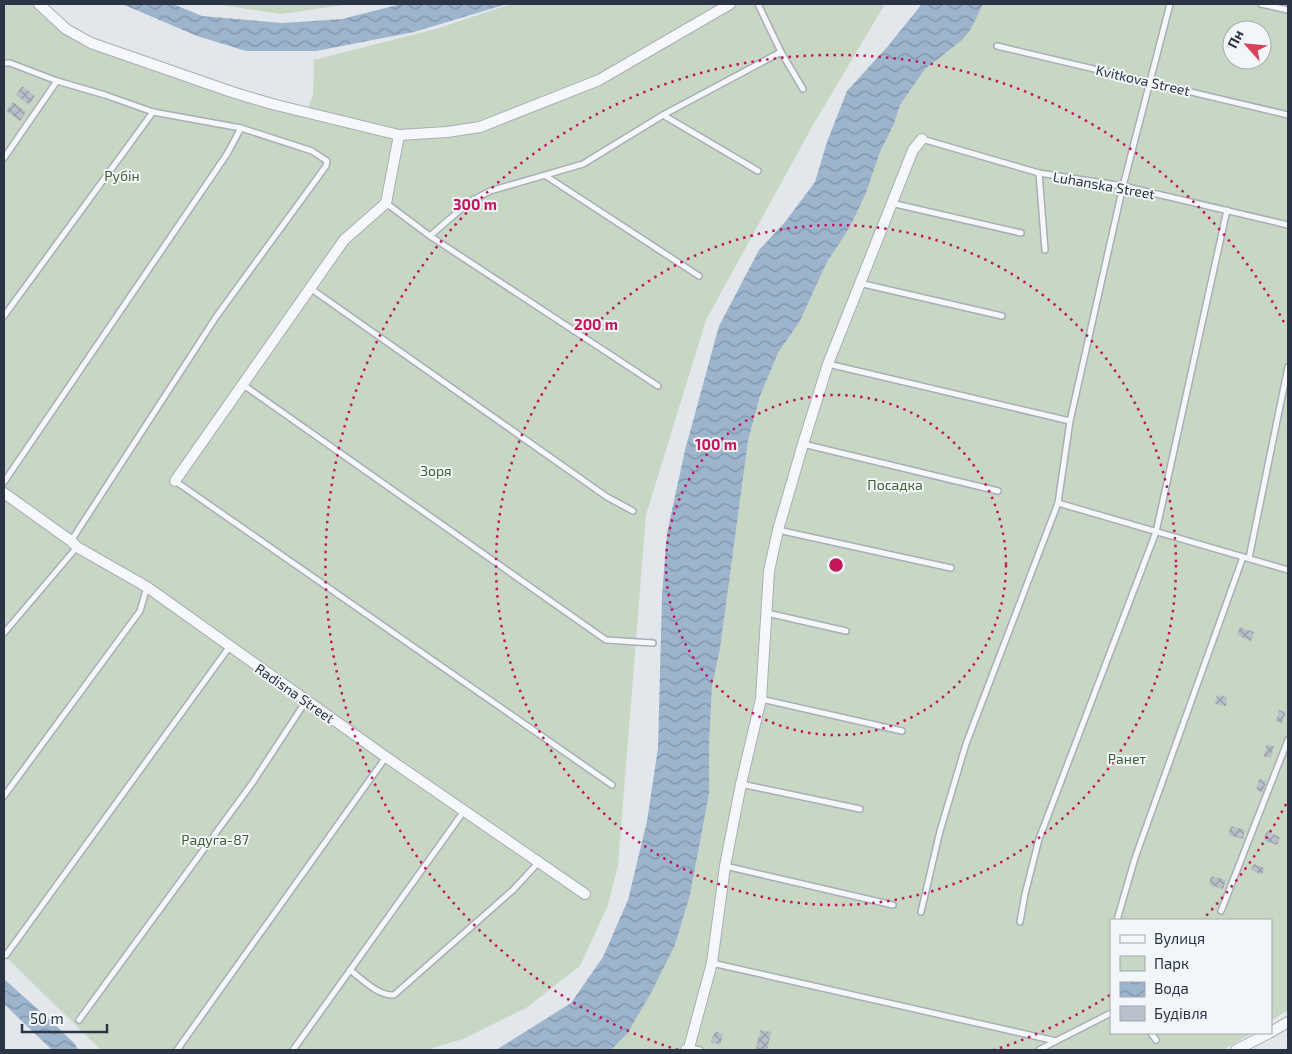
<svg xmlns="http://www.w3.org/2000/svg" width="1292" height="1054" font-family="'Exo 2',sans-serif">
<style>
.green{fill:#c8d6c4;fill-rule:evenodd}
.water{fill:url(#water-waves)}
.building{fill:url(#building-cross-hatch)}
.lines{fill:none;stroke-linecap:round;stroke-linejoin:round}
.lane-casing{stroke:#a8aeb7;stroke-width:8}
.street-casing{stroke:#a8aeb7;stroke-width:12}
.lane{stroke:#f6f7fa;stroke-width:5}
.street{stroke:#f6f7fa;stroke-width:10}
.ring{fill:none;stroke:#c2185b;stroke-width:2.5;stroke-dasharray:2.5 5}
.labels{text-anchor:middle;dominant-baseline:central;stroke-width:4;stroke-linejoin:round;paint-order:stroke}
.street-label{font-size:14px;fill:#2a3445;stroke:#f3f6f9}
.park-label{font-size:14px;fill:#3f6236;stroke:#f3f6f9}
.centre{fill:#c2185b;stroke:#f3f6f9;stroke-width:2.5}
.ring-label{font-size:15px;text-anchor:middle;font-weight:bold;fill:#c2185b;stroke:#f3f6f9;stroke-width:4;stroke-linejoin:round;paint-order:stroke}
</style>
<defs>
<pattern id="water-waves" width="16" height="10" patternUnits="userSpaceOnUse" patternTransform="scale(1.25)"><rect width="16" height="10" fill="#9db4cd"/><path d="M0 5q4-4 8 0t8 0" fill="none" stroke="#8093a8"/></pattern>
<pattern id="building-cross-hatch" width="8" height="8" patternUnits="userSpaceOnUse" patternTransform="scale(1.25)"><rect width="8" height="8" fill="#bac0ca"/><path d="M0 0l8 8M0 8l8-8" fill="none" stroke="#979da6"/></pattern>
</defs>
<rect width="100%" height="100%" fill="#e3e7ec"/>
<!-- green -->
<g class="green">
<path d="M4 4H37L83 38 307 110 313 95 314 60 439 28 511 4H885L813 125 706 320 646 515 618 866 608 905 580 966 526 1008 463 1039 426 1050H101L4 955Z"/>
<path d="M215 4H350L281 14Z"/>
<path d="M983 4H1288V1010L1271 1021V920H1111V1033H1252L1223 1050H611L627 1034 675 945 690 895 709 794V745L712 686 720 649 748 441 760 396 778 353 800 321 827 262 850 227 866 193 880 152 894 124 900 105 925 69 971 29ZM1232 30H1262V60H1232Z"/>
</g>
<!-- water -->
<g class="water">
<path d="M122 4H173L202 16 282 23 342 19 401 4H507L414 32 316 51H246L197 36Z"/>
<path d="M922 4H983L971 29 962 40 925 69 900 105 894 124 880 152 866 193 850 227 827 262 800 321 778 353 760 396 748 441 720 649 712 686 709 745V794L690 895 675 945 652 991 627 1034 611 1050H496L571 1003 603 957 628 900 647 821 658 748 662 596 667 533 685 450 719 326 759 250 785 222 815 182 827 142 847 91 888 46Z"/>
<path d="M4 979 50 1020 75 1044 78 1050H52L4 1004Z"/>
</g>
<!-- building -->
<g class="building">
<path d="M22 86 35 96 29 105 16 95Z"/>
<path d="M13 102 26 112 20 121 6 111Z"/>
<path d="M1240 627 1254 632 1251 641 1237 635Z"/>
<path d="M1217 695 1227 697 1226 706 1215 704Z"/>
<path d="M1279 710 1286 712 1282 723 1276 721Z"/>
<path d="M1267 744 1274 746 1271 758 1264 756Z"/>
<path d="M1259 779 1266 781 1263 792 1256 790Z"/>
<path d="M1231 826 1245 830 1243 839 1228 835Z"/>
<path d="M1267 831 1280 837 1277 845 1263 840Z"/>
<path d="M1254 864 1264 868 1262 875 1251 870Z"/>
<path d="M1211 876 1226 880 1223 889 1209 885Z"/>
<path d="M760 1030 771 1032 767 1050 756 1049Z"/>
<path d="M715 1031 723 1034 720 1045 711 1042Z"/>
</g>
<g class="lines">
<defs>
<g id="lane">
<path d="M758 4 781 52 803 89"/>
<path d="M1261 4 1288 10"/>
<path d="M997 46 1288 115"/>
<path d="M4 63H10L57 81 105 95 153 112 241 128 312 151 327 161 326 166 216 317 71 541"/>
<path d="M663 115 758 171"/>
<path d="M922 139 1039 173 1123 186 1288 225"/>
<path d="M4 158 57 81"/>
<path d="M1039 173 1045 250"/>
<path d="M546 176 699 276"/>
<path d="M386 203 430 236 658 386"/>
<path d="M891 203 1021 233"/>
<path d="M430 236 469 202 490 191 583 164 663 115 781 52"/>
<path d="M859 283 1002 316"/>
<path d="M310 288 607 497 633 511"/>
<path d="M4 316 153 112"/>
<path d="M828 364 1070 421"/>
<path d="M242 384 606 640 653 643"/>
<path d="M803 444 998 491"/>
<path d="M175 481 612 785"/>
<path d="M4 482 227 154 241 128"/>
<path d="M1058 503 1288 570"/>
<path d="M778 530 951 568"/>
<path d="M1249 558 1288 367"/>
<path d="M767 613 846 631"/>
<path d="M4 633 77 547"/>
<path d="M761 699 902 731"/>
<path d="M741 784 860 809"/>
<path d="M4 796 140 611 147 587"/>
<path d="M725 866 893 905"/>
<path d="M1221 911 1288 740"/>
<path d="M921 912 940 831 966 744 1058 503 1070 421 1123 186 1170 4"/>
<path d="M1117 920 1135 858 1243 557"/>
<path d="M1020 922 1025 894 1039 839 1156 532 1227 210"/>
<path d="M6 955 230 646"/>
<path d="M712 963 1056 1041 1111 1013"/>
<path d="M350 970C362 979 378 996 394 995L513 890 538 863"/>
<path d="M79 1020 253 782 306 701"/>
<path d="M1151 1033 1156 1040"/>
<path d="M689 1048 700 1050"/>
<path d="M177 1050 386 757"/>
<path d="M293 1050 464 811"/>
<path d="M1039 1050 1056 1041"/>
</g>
<g id="street">
<path d="M39 4 66 29 91 43 232 92 272 104 399 135 447 132 480 127 599 80 730 4"/>
<path d="M175 481 344 240 386 203 399 135"/>
<path d="M4 493 71 541 77 547 147 587 386 757 585 894"/>
<path d="M1271 1032 1288 1022"/>
<path d="M686 1050 689 1048 712 963 725 866 741 784 761 699 769 571 778 530 803 444 828 364 913 150 922 139"/>
<path d="M1236 1050 1269 1033"/>
</g>
</defs>
<!-- lane casing -->
<use href="#lane" class="lane-casing"/>
<!-- street casing -->
<use href="#street" class="street-casing"/>
<!-- lane -->
<use href="#lane" class="lane"/>
<!-- street -->
<use href="#street" class="street"/>
</g>
<!-- distance rings -->
<g class="ring">
<circle cx="836" cy="565" r="170"/>
<circle cx="836" cy="565" r="340"/>
<path d="M1286 804A510 510 0 0 1 1203 919M1110 995A510 510 0 0 1 994 1050M678 1050A510 510 0 1 1 1286 326"/>
</g>
<g class="labels">
<!-- street labels -->
<g class="street-label">
<text transform="translate(1143 80) rotate(13)">Kvitkova Street</text>
<text transform="translate(1104 185) rotate(10)">Luhanska Street</text>
<text transform="translate(295 693) rotate(35)">Radisna Street</text>
</g>
<!-- park labels -->
<g class="park-label">
<text x="122" y="175">Рубін</text>
<text x="436" y="470">Зоря</text>
<text x="895" y="484">Посадка</text>
<text x="1127" y="758">Ранет</text>
<text x="215" y="839">Радуга-87</text>
</g>
</g>
<circle cx="836" cy="565" r="8" class="centre"/>
<g class="ring-label">
<text x="475" y="210">300 m</text>
<text x="596" y="330">200 m</text>
<text x="716" y="450">100 m</text>
</g>
<!-- border -->
<rect width="1292" height="1054" fill="none" stroke="#2a3445" stroke-width="10"/>
<!-- legend -->
<rect x="1110" y="919" width="162" height="115" fill="#f3f6f9" stroke="#a3a8b1"/>
<rect x="1120" y="935" width="25" height="8" fill="#f6f7fa" stroke="#a3a8b1"/>
<text x="1154" y="944" font-size="15" fill="#2a3445">Вулиця</text>
<rect x="1120" y="956" width="25" height="15" fill="#c8d6c4" stroke="#a3a8b1"/>
<text x="1154" y="969" font-size="15" fill="#2a3445">Парк</text>
<rect x="1120" y="982" width="25" height="15" fill="url(#water-waves)" stroke="#a3a8b1"/>
<text x="1154" y="994" font-size="15" fill="#2a3445">Вода</text>
<rect x="1120" y="1006" width="25" height="15" fill="#bac0ca" stroke="#a3a8b1"/>
<text x="1154" y="1019" font-size="15" fill="#2a3445">Будівля</text>
<!-- north arrow -->
<g transform="translate(1247 45) rotate(297)"><circle r="24" fill="#f3f6f9" stroke="#a3a8b1"/>
<path d="M0-4L9 19L0 12L-9 19Z" fill="#d6435a"/>
<text y="-8" font-size="14" font-weight="bold" text-anchor="middle" fill="#2a3445">Пн</text>
</g>
<!-- scale -->
<path d="M22 1024v8h85v-8" fill="none" stroke="#2a3445" stroke-width="2.5"/>
<text x="30" y="1024" font-size="15" fill="#2a3445" stroke="#f3f6f9" stroke-width="4" paint-order="stroke">50 m</text>
</svg>
